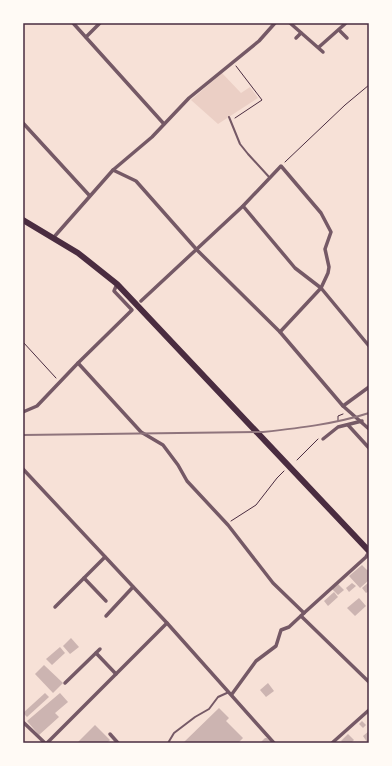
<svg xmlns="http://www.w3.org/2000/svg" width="392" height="766" font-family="'IBM Plex Sans',sans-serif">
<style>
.green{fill:#ebcfc5}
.building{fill:#ccb4b1}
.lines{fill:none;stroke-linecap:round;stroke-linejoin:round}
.path{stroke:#4a2c40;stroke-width:1}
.service{stroke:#755966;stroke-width:2}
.minor{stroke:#755966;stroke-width:3.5}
.trunk{stroke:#4a2c40;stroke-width:6}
.rail{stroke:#8f747c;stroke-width:2}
.neatline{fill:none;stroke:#4a2c40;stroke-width:1.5}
</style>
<rect width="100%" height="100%" fill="#f7e1d7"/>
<!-- green -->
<path class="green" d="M222 73 241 93 250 87 258 98 218 124 191 100Z"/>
<!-- building -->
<g class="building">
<path d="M362 565 367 570 369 569V580L360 588 349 576Z"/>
<path d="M369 582V591L366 593 362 588Z"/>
<path d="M352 583 356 586 349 592 346 588Z"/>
<path d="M338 584 344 590 338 595 332 589Z"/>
<path d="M334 592 338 597 328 606 324 601Z"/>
<path d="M359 598 366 606 355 616 347 608Z"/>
<path d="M71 638 79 647 70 654 63 646Z"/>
<path d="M60 647 65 653 52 665 46 659Z"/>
<path d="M44 665 63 683 53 693 35 674Z"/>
<path d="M268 683 274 691 266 697 260 690Z"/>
<path d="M45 693 49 697 27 717 23 713Z"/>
<path d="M60 693 68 702 55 713 59 717 39 735 27 721Z"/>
<path d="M219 708 229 718 226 721 243 738 238 743H183Z"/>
<path d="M362 721 366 725 363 728 359 724Z"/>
<path d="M95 725 110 740 107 743H77Z"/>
<path d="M369 731V741L367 742 363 736Z"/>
<path d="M348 734 354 740 351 743H343L341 741Z"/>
<path d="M267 738 271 743H260L265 738Z"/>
</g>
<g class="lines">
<!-- path -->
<g class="path">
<path d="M235 118 262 100 236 66"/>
<path d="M285 162 345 105 369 85"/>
<path d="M23 342 56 378"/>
<path d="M338 421V416L343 414"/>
<path d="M297 460 318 439"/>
<path d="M231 521 256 505 277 478 284 471"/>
</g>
<!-- service -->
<g class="service">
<path d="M229 117 240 144 248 154 270 178"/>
<path d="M168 743 174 733 195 717 209 709 218 697 229 692"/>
</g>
<!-- minor -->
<g class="minor">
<path d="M73 23 164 124"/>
<path d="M290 23 323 52"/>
<path d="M339 30 347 38"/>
<path d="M86 37 100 23"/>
<path d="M296 38 301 33"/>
<path d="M319 47 346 23"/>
<path d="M23 123 89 195"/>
<path d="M113 170 136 181 197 250 280 332 343 406 369 429"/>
<path d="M243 206 295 268 321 288 369 346"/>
<path d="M54 237 113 170 152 137 189 98 259 41 275 23"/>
<path d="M141 301 243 206 281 166 321 213 331 232 325 249 329 267 328 273 321 288 280 332"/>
<path d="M78 363 132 310 114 291 117 284"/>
<path d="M343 406 369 387"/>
<path d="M23 412 37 406 78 363 141 432 163 445 178 465 187 481 228 525 273 583 304 613 366 557 369 552"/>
<path d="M348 425 369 448"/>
<path d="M323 439 338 427 362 421"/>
<path d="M23 469 167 623 274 743"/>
<path d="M84 578 106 601"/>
<path d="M55 607 105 557"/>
<path d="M106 616 133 587"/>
<path d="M301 616 369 682"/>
<path d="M96 653 116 674"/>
<path d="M65 683 100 649"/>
<path d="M232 694 256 661 276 646 281 630 289 627 304 613"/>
<path d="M23 722 45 743"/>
<path d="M110 734 118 743"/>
<path d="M47 743 167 623"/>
<path d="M332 743 369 710"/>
</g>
<!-- trunk -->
<path class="trunk" d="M23 220 78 253 117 284 369 551"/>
<!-- rail -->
<path class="rail" d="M23 435 263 432C299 428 335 424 369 413"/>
</g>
<!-- border -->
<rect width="392" height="766" fill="none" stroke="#fffaf5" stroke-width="48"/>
<rect x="24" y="24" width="344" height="718" class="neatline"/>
</svg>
